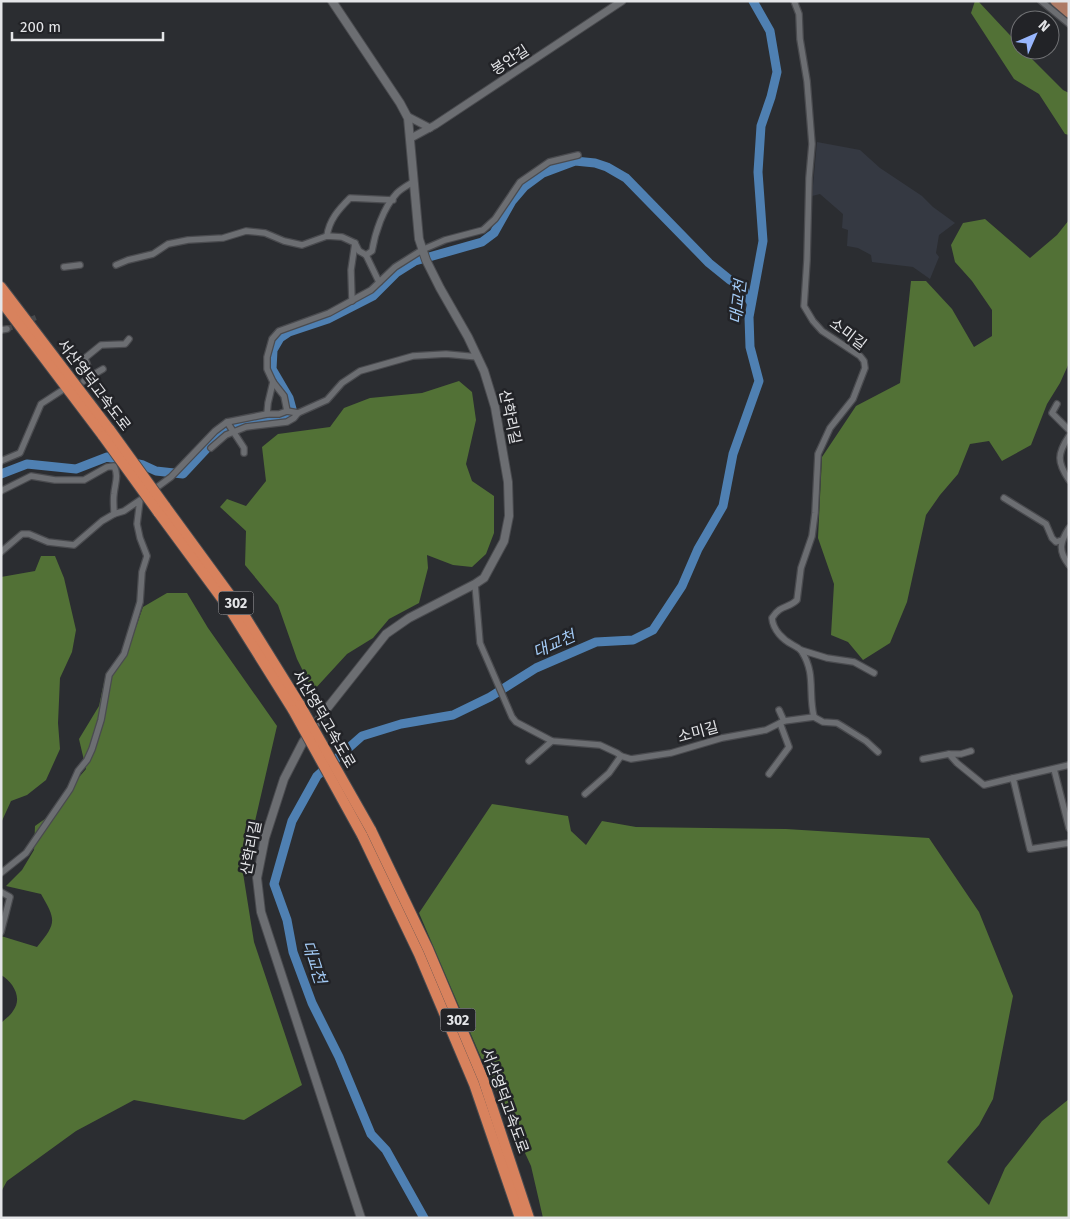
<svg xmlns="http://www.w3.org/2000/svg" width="1070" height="1219" font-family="'Fira Sans','Noto Sans KR',sans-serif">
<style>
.built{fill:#353942}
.forest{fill:#527136}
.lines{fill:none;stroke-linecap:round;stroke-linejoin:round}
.river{stroke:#4f80b2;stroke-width:9}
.minor-tunnel{stroke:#47494c;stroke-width:5.5;stroke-dasharray:5.5 3;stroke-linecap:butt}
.minor-casing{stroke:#4a4b4f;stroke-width:8}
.tertiary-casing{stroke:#4a4b4f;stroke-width:9}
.secondary-casing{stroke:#4a4b4f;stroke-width:10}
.primary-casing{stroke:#4a4b4f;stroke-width:11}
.motorway-casing{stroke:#4a4b4f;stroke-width:12}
.minor{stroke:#6c6e72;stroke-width:5.5}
.tertiary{stroke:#6c6e72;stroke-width:7}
.secondary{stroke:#6c6e72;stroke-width:8}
.primary{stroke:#ad7a65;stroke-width:9}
.motorway{stroke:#d8825d;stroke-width:10}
.motorway-bridge-casing{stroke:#4a4b4f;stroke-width:12;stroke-linecap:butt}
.motorway-bridge{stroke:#d8825d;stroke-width:10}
.labels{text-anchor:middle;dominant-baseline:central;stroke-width:5;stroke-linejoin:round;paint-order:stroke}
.shield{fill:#222327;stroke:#aaabae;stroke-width:1}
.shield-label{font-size:14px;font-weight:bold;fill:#e4e5e8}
.street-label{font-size:15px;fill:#e4e5e8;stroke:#222327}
.water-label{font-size:16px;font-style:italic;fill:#a4ccf7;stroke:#222327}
</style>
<rect width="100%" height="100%" fill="#2b2d31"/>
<!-- built -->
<path class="built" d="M817 142 860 150 880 168 922 196 933 207 955 223 939 235 936 253 939 257 930 279 913 267 872 262 871 255 858 248 847 246 848 230 842 228 843 214 820 194 812 196Z"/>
<!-- forest -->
<g class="forest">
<path d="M975 1H978L1020 46V50H1023L1063 90 1069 93V135L1065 134 1039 94 1014 79 971 13Z"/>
<path d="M985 219 1030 258 1057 235 1069 220V363L1060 383 1047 404 1031 445 1002 461 989 441 970 444 958 474 940 495 926 515 907 602 890 643 863 660 848 642 831 635 834 584 818 538 822 457 856 406 900 383 911 281H926L952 309 974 347 992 336V310L972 281 955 262 951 245 963 223Z"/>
<path d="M459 381 472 392 476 420 466 464 472 481 494 496V533L486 554 472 567 453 565 427 555 428 568 419 603 389 619 373 638 347 654 313 691 297 659 278 605 245 565 246 531 220 507 227 499 246 506 266 481 262 447 278 434 330 427 344 408 370 398 422 393Z"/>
<path d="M41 556H55L64 578 76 630 72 652 60 678 58 723 60 749 46 780 27 795 11 801 1 823V577L35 571Z"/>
<path d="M167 593H187L208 628 277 726 243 873 254 942 302 1085 244 1120 134 1100 76 1131 7 1181 1 1192V1023C5 1019 10 1016 13 1011 23 998 13 982 1 975V936L37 947C57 923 56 920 41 894L6 886 22 870 34 850 35 826 56 811 74 783 86 769 79 739 99 706 106 673 126 656 143 607Z"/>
<path d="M492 804 568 816 571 831 586 845 602 821 636 827 786 829 929 838 979 912 1013 996 993 1099 979 1125 947 1162 989 1205 1005 1168 1042 1121 1069 1099V1218H543L531 1166 479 1053 419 913Z"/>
</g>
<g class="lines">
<!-- river -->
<g class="river">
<path d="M1 474 27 464 76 469 107 457 143 465 156 471 183 474 225 429 279 419 288 416 292 409 289 398 272 369 273 350 280 338 289 332 328 319 373 296 396 273 415 261 482 242 494 233 512 201 524 187 543 173 575 161 595 163 607 167 626 178 709 263 730 280 743 288 751 303"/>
<path d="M424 1218 386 1150 371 1134 339 1057 312 1003 293 952 287 920 274 884 292 821 317 776 362 736 401 724 453 715 490 697 536 668 596 642 633 640 653 630 682 586 698 549 723 506 733 454 759 381 750 347 749 317 763 241 758 172 761 126 771 97 777 72 770 31 753 1"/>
</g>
<!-- minor-tunnel -->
<path class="minor-tunnel" d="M7 329 37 317"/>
<defs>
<g id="minor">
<path d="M794 1 799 14 800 39 807 81 812 144 809 178 807 260 804 306 813 321 822 331 860 356 864 361 865 368 853 399 830 428 818 454 815 513 812 536 801 568 797 600C788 609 781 604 772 618 773 630 783 640 793 645 796 647 800 648 802 652 816 674 808 693 814 717"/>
<path d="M1041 1 1069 24"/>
<path d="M327 236C329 220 339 209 350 198L393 200"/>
<path d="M116 265 128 260 153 254 168 244 188 240 223 238 246 231 265 233 284 241 302 245 327 236 342 237 355 243 359 251 366 255"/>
<path d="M64 267 80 265"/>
<path d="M379 282 366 255 372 251C375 233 383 208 397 193 401 189 408 185 413 182"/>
<path d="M352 301 351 270 355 243"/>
<path d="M1 330 7 329"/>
<path d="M103 369 91 376 85 358 101 345 125 344 129 339"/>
<path d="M84 381 91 376"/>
<path d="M1057 404 1052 413 1069 430"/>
<path d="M287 411 284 396 273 382 267 369V357L272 339 279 331 329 313 371 290 395 267 422 250 445 240 483 230 495 219 520 182 549 162 578 155"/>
<path d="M267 414 268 403 273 382"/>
<path d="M227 422 244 448V453"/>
<path d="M1069 436C1057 454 1057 462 1069 480"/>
<path d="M211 448 226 435 246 427 287 422 294 418 298 413 327 400 342 383 360 371 413 356 446 354 478 357"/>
<path d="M1 461 20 453 41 404 61 391"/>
<path d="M1 491 31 476 55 480H84L107 467 114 466C119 476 115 483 114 494 113 500 114 507 114 514L124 511 140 500 137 524 140 538 147 556 142 572 140 602 124 654 109 675 101 720 92 749 87 760 78 771 70 789 26 853 1 873"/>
<path d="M152 491 171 477 215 431 227 422 267 414H279L287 411 298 413"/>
<path d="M1004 498 1046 524 1052 538 1056 542 1062 540"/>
<path d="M1069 528C1060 542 1058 551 1069 565"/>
<path d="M1 552 22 534H29L48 542 74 545 102 521 114 514"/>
<path d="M475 584 480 643 512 717 516 722 552 741 600 745 617 753 621 756 631 759 671 753 722 738 766 730 784 721 814 717 823 722 837 723 842 726 866 741 878 752"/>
<path d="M801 650 827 658 854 662 874 673"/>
<path d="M779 710 784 721"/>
<path d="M949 754 957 763 984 785 1013 778 1030 849 1069 843"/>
<path d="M923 759 949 754H961L971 751"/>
<path d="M529 761 552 741"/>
<path d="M1054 769 1069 828"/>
<path d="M769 774 789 747 780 723"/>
<path d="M1013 778 1069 765"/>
<path d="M585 794 609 773 621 756"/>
<path d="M1 892 10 897 1 932"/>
</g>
<g id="tertiary">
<path d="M407 116 430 128"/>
<path d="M411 138 435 125 622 1"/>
</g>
<path id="secondary" d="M332 1 400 103 408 118 419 239 426 260 440 288 468 337 484 371 495 407 508 482 509 516 504 541 484 578 475 584 409 618 386 634 325 711 303 742 284 779 265 838 257 878 261 912 361 1218"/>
<g id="primary">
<path d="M1055 1 1069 13"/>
<path d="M1065 1 1069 5"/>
</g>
<g id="motorway">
<path d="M1 287 110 430"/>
<path d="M1 301 103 436"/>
<path d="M165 506 241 610 300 705"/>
<path d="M158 512 231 611 293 710"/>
<path d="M371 830 428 949 483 1079 529 1218"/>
<path d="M362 835 419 954 474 1084 520 1218"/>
</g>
</defs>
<!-- minor casing -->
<use href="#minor" class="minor-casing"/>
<!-- tertiary casing -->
<use href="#tertiary" class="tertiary-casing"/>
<!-- secondary casing -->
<use href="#secondary" class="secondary-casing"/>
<!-- primary casing -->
<use href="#primary" class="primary-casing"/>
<!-- motorway casing -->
<use href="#motorway" class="motorway-casing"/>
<!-- minor -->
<use href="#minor" class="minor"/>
<!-- tertiary -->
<use href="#tertiary" class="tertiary"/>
<!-- secondary -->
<use href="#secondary" class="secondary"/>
<!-- primary -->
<use href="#primary" class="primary"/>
<!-- motorway -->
<use href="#motorway" class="motorway"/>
<defs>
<g id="motorway-bridge">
<path d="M110 430 165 506"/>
<path d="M103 436 158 512"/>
<path d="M300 705 371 830"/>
<path d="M293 710 362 835"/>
</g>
</defs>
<!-- motorway-bridge casing -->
<use href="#motorway-bridge" class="motorway-bridge-casing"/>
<!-- motorway-bridge -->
<use href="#motorway-bridge" class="motorway-bridge"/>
</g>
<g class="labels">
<!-- shield labels -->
<g class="shield">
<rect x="218.5" y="591.5" width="35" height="23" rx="4"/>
<rect x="440.5" y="1008.5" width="35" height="23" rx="4"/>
</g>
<g class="shield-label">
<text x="236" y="603">302</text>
<text x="458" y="1020">302</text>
</g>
<!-- street labels -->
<g class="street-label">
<text transform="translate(510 60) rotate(-33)">봉안길</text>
<text transform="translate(848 334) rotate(37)">소미길</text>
<text transform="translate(94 385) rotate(53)">서산영덕고속도로</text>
<text transform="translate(510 417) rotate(78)">산학리길</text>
<text transform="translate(324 719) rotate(60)">서산영덕고속도로</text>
<text transform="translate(698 732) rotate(-15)">소미길</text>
<text transform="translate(251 848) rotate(-79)">산학리길</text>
<text transform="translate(505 1101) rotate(70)">서산영덕고속도로</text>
</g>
<!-- water labels -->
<g class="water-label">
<text transform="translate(738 302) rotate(-83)">대교천</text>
<text transform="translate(554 644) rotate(-24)">대교천</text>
<text transform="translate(314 962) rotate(72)">대교천</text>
</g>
</g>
<!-- border -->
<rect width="1070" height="1219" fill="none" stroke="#e4e5e8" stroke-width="5"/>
<!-- north arrow -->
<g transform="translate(1035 35) rotate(45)"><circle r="24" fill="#222327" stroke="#707174"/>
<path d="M0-4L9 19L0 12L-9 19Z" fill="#98b6fd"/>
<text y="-8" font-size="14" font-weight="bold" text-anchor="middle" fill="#e4e5e8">N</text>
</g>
<!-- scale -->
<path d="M12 32v8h151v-8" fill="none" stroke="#e4e5e8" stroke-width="2.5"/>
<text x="20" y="32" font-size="15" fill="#e4e5e8" stroke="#222327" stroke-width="4" paint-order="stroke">200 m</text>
</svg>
